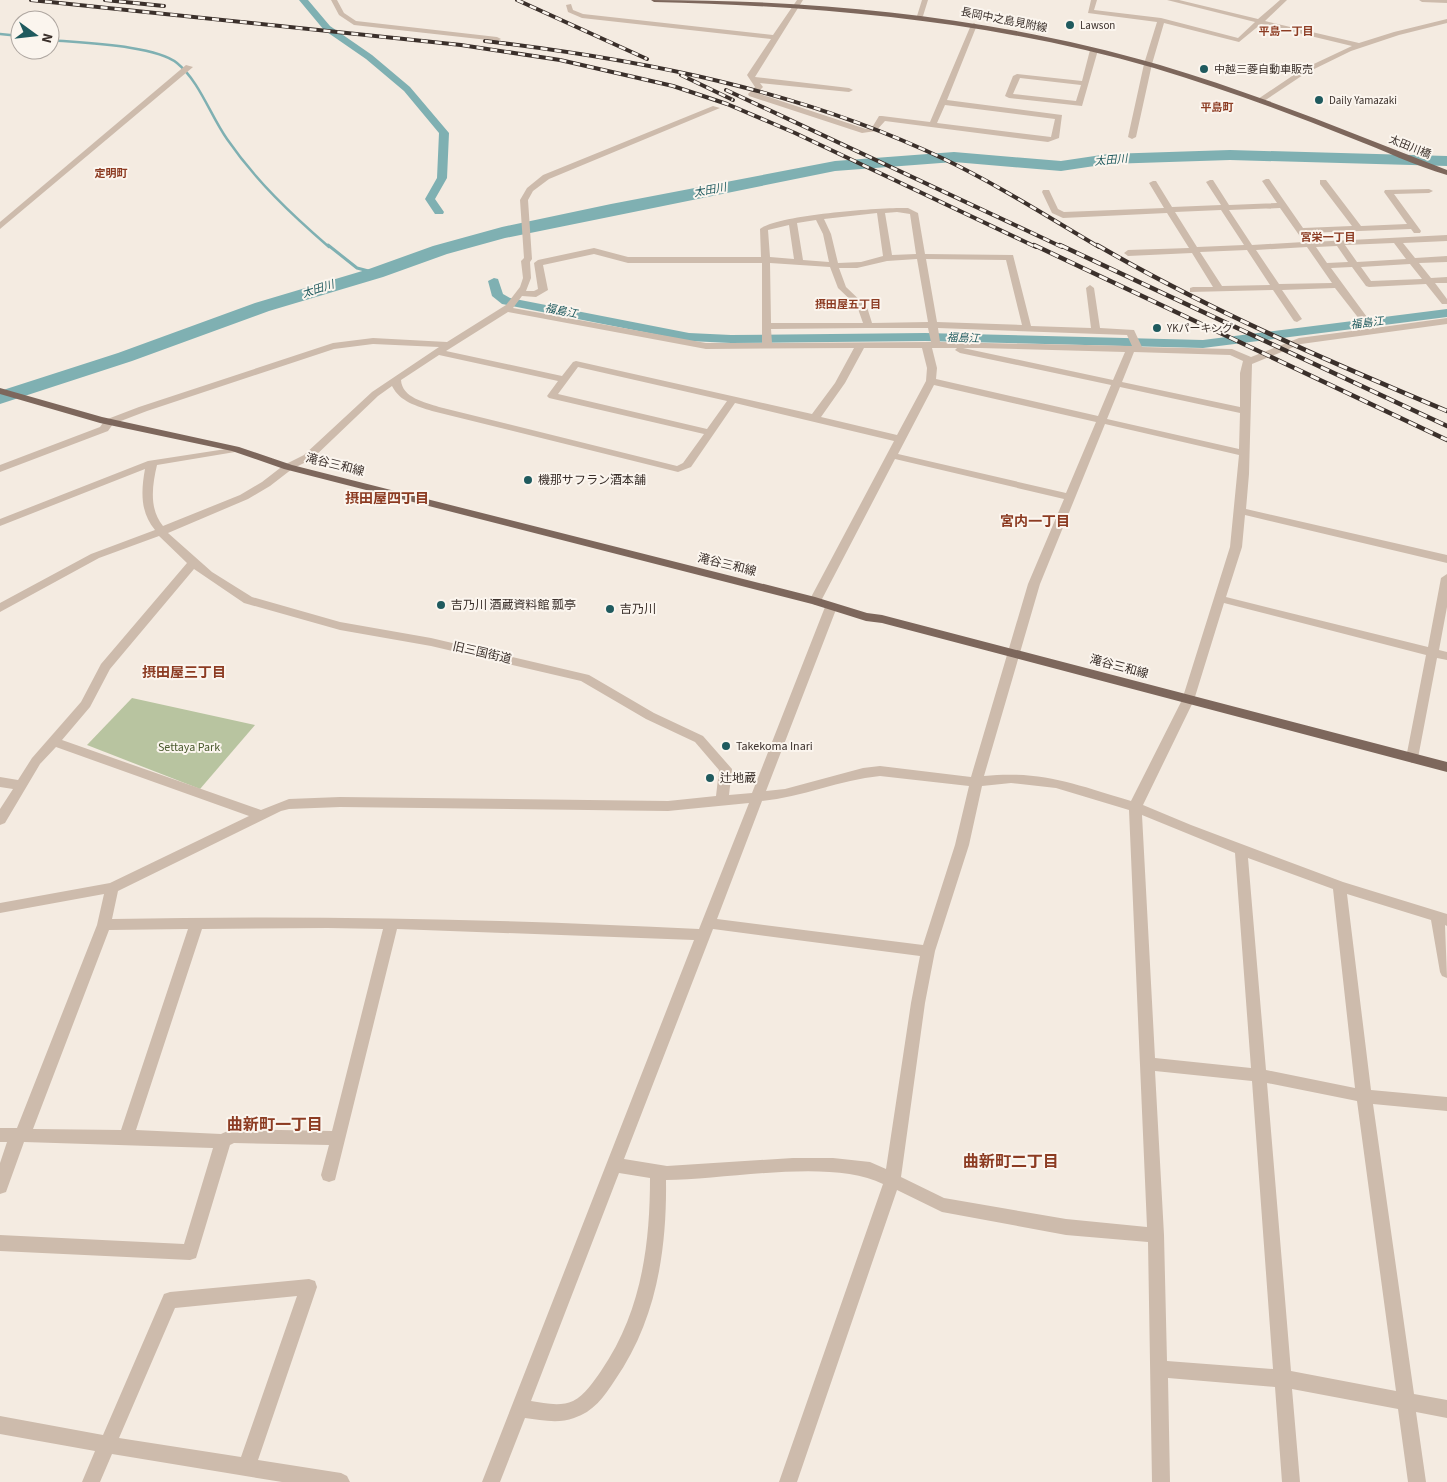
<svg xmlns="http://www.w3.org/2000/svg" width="1447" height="1482" font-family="'Source Sans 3','Noto Sans JP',sans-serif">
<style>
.green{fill:#b8c4a0}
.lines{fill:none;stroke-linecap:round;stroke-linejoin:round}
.stream-far1{stroke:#7fb0b2;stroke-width:2.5}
.stream{stroke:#7fb0b2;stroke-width:3}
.canal{fill:#7fb0b2;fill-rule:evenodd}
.river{fill:#7fb0b2;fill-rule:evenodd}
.minor{fill:#cdbbac;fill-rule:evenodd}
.major{fill:#7d675c;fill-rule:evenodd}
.rail-far1-casing{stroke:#3b302b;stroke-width:4}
.rail-casing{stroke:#3b302b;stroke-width:4.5}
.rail-far1{stroke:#fbf5ee;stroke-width:2.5;stroke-dasharray:7;stroke-linecap:butt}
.rail{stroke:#fbf5ee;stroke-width:3;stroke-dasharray:9;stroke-linecap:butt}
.poi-dot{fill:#1f5a5e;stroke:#fbf5ee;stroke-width:2}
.labels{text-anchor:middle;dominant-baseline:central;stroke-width:4;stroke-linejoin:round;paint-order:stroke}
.far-street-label{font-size:11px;fill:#3b302b;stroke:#fbf5ee}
.far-poi-label{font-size:11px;fill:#3b302b;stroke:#fbf5ee;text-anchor:start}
.far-neighbourhood-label{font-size:11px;font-weight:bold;fill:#8c3b22;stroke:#fbf5ee}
.far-water-label{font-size:11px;font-style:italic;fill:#1f5a5e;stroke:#fbf5ee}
.street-label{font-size:12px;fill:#3b302b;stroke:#fbf5ee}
.poi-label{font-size:12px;fill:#3b302b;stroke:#fbf5ee;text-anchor:start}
.park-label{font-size:12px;fill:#4a5a2e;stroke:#fbf5ee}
.neighbourhood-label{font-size:14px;font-weight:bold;fill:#8c3b22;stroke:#fbf5ee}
.near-neighbourhood-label{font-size:16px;font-weight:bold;fill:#8c3b22;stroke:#fbf5ee}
</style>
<rect width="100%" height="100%" fill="#f4ebe1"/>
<!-- green -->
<path class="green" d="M132 698 255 725 200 789 87 745Z"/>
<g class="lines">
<!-- stream-far1 -->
<g class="stream-far1">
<path d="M0 34 20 36"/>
<path d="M50 40C80 43 155 45 177 63 200 82 210 115 227 139 256 181 291 214 329 247"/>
</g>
<!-- stream -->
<path class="stream" d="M328 245 357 268 376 273"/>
<!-- canal -->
<g class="canal">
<path d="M299 0H308L330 26 372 55 410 87 449 133 447 178 435 199 444 212 443 214H435L425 199 437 178 439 133 404 91 366 59 324 30Z"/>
<path d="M494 278 498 279 503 294 510 298 689 333 731 335 925 333 1203 340 1447 309V317L1203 348 925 341 731 343 689 341 502 304 492 296 488 281Z"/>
</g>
<!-- river -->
<path class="river" d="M1230 150 1447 156V166L1230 160 1108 164 1061 171 954 162 835 171 505 238 447 254 383 277 269 311 132 361 0 404V391L118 353 255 303 369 269 433 246 502 227 611 204 835 161 954 152 1061 161 1108 154Z"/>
<!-- minor -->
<g class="minor">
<path d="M331 0H337L344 13 356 21 497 37 501 39 497 41 354 25 339 15Z"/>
<path d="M797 0H803L755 77 849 88 853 90 849 92 760 83 763 87 757 93 866 129 873 126 879 116H882L930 122 971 25 974 23 977 25 947 100 1062 115 1059 138 1048 142 885 121 876 131 862 133 749 96 748 94 755 87 747 75 771 39 582 18 568 12 566 5 571 4 573 10 583 14 773 35ZM945 105 1055 119 1051 137 937 123Z"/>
<path d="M922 0H928L923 16 920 18 917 16Z"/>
<path d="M1091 0H1097L1094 10 1161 18 1238 38 1255 22 1167 0H1179L1258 19 1280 0H1287L1265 21 1359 43 1394 32 1447 19V23L1399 35 1351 51 1306 73 1261 103 1257 101 1258 99 1301 70 1352 46 1261 24 1239 42 1164 23 1152 64 1136 137 1132 139 1128 137 1144 64 1157 22 1088 13Z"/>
<path d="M1419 0H1447V3L1422 2Z"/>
<path d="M1094 48 1098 50 1082 106 1009 98 1005 96 1013 76 1017 74 1082 81 1090 50ZM1020 78 1081 85 1076 101 1013 94Z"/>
<path d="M186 65 193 67 0 229V222Z"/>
<path d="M713 106 720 108 549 179 533 191 528 200 532 259 530 262 531 278 526 291H534L538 289 534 263 538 260 594 248 628 257H761L760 229C776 215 883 207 908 208L918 213 925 254 1013 255 1031 326 1091 328 1086 288 1090 285 1094 288 1100 328 1134 330 1142 347 1232 349 1251 357 1299 338 1367 329 1335 288 1282 290 1302 319 1297 322 1294 321 1273 290 1190 292V288L1193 287H1213L1192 253 1128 256 1124 253 1128 250 1189 248 1167 213 1063 218 1052 213 1042 192 1043 190H1049L1058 209 1064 212 1164 208 1149 183 1153 181H1156L1172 207 1221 205 1206 182 1210 180H1213L1229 205 1277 203 1262 181 1266 179H1269L1303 228 1352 226 1320 184V180H1326L1361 226 1407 224 1384 192 1385 190 1429 189 1433 191 1429 193 1394 194 1421 231 1420 233H1414L1411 229 1307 233 1312 242 1447 235V241L1403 243 1415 258 1447 256V262L1419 263 1431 278 1447 277V283H1435L1447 299V304H1442L1426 284 1369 287 1366 286 1352 267 1331 268 1375 328 1447 318V324L1301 344 1252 364 1249 474 1246 509 1447 555V563L1245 515 1242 547 1226 597 1428 647 1441 578 1447 574V607L1439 650 1447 652V660L1437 658 1418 758 1412 763 1406 758 1426 655 1224 603 1194 700 1143 805 1191 825 1343 882 1447 914V926L1445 925 1447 978 1442 976 1440 972 1431 920 1347 894 1371 1090 1447 1097V1111L1373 1104 1414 1394 1447 1400V1418L1416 1412 1426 1482H1408L1398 1409 1292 1389 1300 1482H1282L1275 1387 1168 1378 1170 1482H1152L1148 1242 1066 1235 942 1212 897 1190 797 1482H779L883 1184C832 1158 725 1180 666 1180 667 1251 656 1321 615 1380 604 1397 593 1412 574 1418 558 1424 541 1420 525 1418L500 1482H482L694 940 397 929 335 1180 329 1182 323 1180 321 1175 329 1145 234 1143 230 1145 196 1258 190 1260 0 1251V1235L184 1244 213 1148 24 1142 6 1192 0 1194V1163L7 1142H0V1128H17L97 925 104 894 0 913V903L110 883 249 816 56 747 40 764 5 823 0 825V809L13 789 0 787V777L18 780 32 758 81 702 101 664 187 563 159 536 99 558 0 612V603L91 554 155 530C140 512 141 491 145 469L0 526V519L148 461 239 447 240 449 235 452 157 465C152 486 149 509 163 526L240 495 262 482 284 465 304 455 372 392 439 347 373 344 334 349 147 411 113 424 108 431 0 472V465L100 427 105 420 139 407 333 343 373 338 447 342 506 305 520 287 523 278 521 261 524 258 520 200 527 188 543 175ZM1280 208 1304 242 1252 245 1229 210ZM1221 210 1244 245 1197 247 1175 212ZM897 212 910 214 916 254 892 255 885 213ZM877 213 883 256 861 262 838 263 831 234 824 219ZM816 220 823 234 829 262 803 260 797 223ZM789 225 794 259 770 257 768 230ZM1394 243 1406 259 1357 262 1345 245ZM1337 246 1348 262 1327 263 1316 247ZM1307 247 1332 283 1279 284 1256 250ZM1247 250 1270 285 1222 286 1200 252ZM594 254 628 263H762V343H706L513 308 522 296 536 297 548 290 543 265ZM917 259 928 322 872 323 867 307 846 287 839 268H857L887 261ZM926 259 1006 260 1022 325 937 322ZM770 263 830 267 838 288 857 306 863 323H771ZM1410 264 1422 279 1371 281 1361 267ZM508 312 706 349 854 348 835 383 812 414 576 361 573 362 562 376 446 351ZM866 328H928L931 342 772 343 771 329ZM938 328 1127 335 1132 346 940 342ZM864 348H922L927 368 926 381 897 435 821 417 845 383ZM932 348H957L955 350 960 353 1111 385 1098 416 936 379 937 368ZM963 348H980L1125 352 1113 380ZM1134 352 1230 355 1243 361 1240 373V407L1122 382ZM439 355 558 381 547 396 549 398 704 434 683 463 677 466 439 407C425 402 402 398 401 380ZM578 367 727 401 707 429 558 394ZM934 385 1096 422 1066 493 898 454ZM392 386C400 402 417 406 432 411L678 472 691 467 735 403 894 441 809 601 815 605 821 601 895 459 1064 499 1028 584 971 777 880 766 863 768 785 789 766 791 837 607 835 604 831 603 825 607 752 793 729 795 732 769 703 736 654 713 589 675 431 638 340 622 252 597 212 572 168 533 248 499 270 486 292 469 312 459 378 396ZM1120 387 1240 413 1239 449 1107 419ZM1105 424 1239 455 1230 547 1182 700 1131 801C1077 785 1042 770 984 776L1040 584ZM194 569 244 603 340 630 431 646 581 681 646 719 695 742 719 770 716 796 668 801 340 797 289 799 261 810 62 740 90 707 110 669ZM880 776 969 786 955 845 923 945 717 919 762 801C802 797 840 780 880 776ZM1011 783 1056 788 1129 810 1147 1227 1066 1219 944 1198 901 1177 925 1003 935 951 969 845 982 786ZM749 803 699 929C503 919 308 915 112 919L118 891 281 811 289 809 340 807 668 811ZM1142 815 1235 853 1251 1068 1155 1058ZM1248 858 1333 889 1355 1088 1266 1070ZM328 928 383 929 332 1131 232 1129 221 1134 136 1130 202 929ZM188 929 121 1130 33 1129 109 930ZM713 929 920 956 911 1003 886 1169 870 1162 833 1158H793L667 1166 624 1159ZM1155 1071 1252 1081 1273 1369 1167 1361 1164 1235ZM1267 1083 1357 1101 1396 1391 1291 1371ZM619 1173 650 1178C650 1246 641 1313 601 1371 594 1381 585 1395 573 1401 560 1407 544 1403 531 1401Z"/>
<path d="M309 1279 315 1281 317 1287 258 1460 341 1473 347 1476 350 1482H282L112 1454 100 1482H82L95 1451 0 1434V1416L103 1435 164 1294 170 1292ZM297 1296 241 1457 119 1438 175 1308Z"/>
</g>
<!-- major -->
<g class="major">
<path d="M651 0C822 0 995 17 1160 65 1258 94 1352 133 1447 170V175C1415 166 1383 150 1351 138 1286 112 1221 88 1154 68 991 21 823 6 654 2Z"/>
<path d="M0 388 102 417 239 447 292 465 815 597 867 613 882 615 1447 762V772L882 623 866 621 812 604 284 469 232 451 100 423 0 394Z"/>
</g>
<defs>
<g id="rail-far1">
<path d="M31 0 461 45 560 60 673 86 727 104 795 133 1036 247"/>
<path d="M105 0 164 6"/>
<path d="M517 0 647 59"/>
<path d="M485 41C643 60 799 90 944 159 998 185 1048 217 1099 247"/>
<path d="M681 75 733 100"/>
<path d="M726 90 1062 247"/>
</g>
<g id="rail">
<path d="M1034 245 1447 440"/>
<path d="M1060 245 1447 426"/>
<path d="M1097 245C1209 310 1328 361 1447 411"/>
</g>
</defs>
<!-- rail-far1 casing -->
<use href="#rail-far1" class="rail-far1-casing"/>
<!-- rail casing -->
<use href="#rail" class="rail-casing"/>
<!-- rail-far1 -->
<use href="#rail-far1" class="rail-far1"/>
<!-- rail -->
<use href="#rail" class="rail"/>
</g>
<!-- markers -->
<g class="poi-dot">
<circle cx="1070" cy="25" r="5"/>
<circle cx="1204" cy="69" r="5"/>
<circle cx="1319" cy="100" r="5"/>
<circle cx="1157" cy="328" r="5"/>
<circle cx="528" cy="480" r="5"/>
<circle cx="441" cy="605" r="5"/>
<circle cx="610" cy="609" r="5"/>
<circle cx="726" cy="746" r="5"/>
<circle cx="710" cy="778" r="5"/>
</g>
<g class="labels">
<!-- far-street labels -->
<g class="far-street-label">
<text transform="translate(1004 20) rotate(11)">長岡中之島見附線</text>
<text transform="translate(1410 147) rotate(22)">太田川橋</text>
</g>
<!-- far-poi labels -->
<g class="far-poi-label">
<text x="1080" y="25">Lawson</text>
<text x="1214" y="69">中越三菱自動車販売</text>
<text x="1329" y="100">Daily Yamazaki</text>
<text x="1167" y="328">YKパーキング</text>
</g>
<!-- far-neighbourhood labels -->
<g class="far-neighbourhood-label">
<text x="1286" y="31">平島一丁目</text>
<text x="1217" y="107">平島町</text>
<text x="111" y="173">定明町</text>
<text x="1328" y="237">宮栄一丁目</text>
<text x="848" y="304">摂田屋五丁目</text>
</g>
<!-- far-water labels -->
<g class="far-water-label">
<text transform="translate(1111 160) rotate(-5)">太田川</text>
<text transform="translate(710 190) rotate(-11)">太田川</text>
<text transform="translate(318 289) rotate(-18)">太田川</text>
<text transform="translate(561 311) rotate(11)">福島江</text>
<text transform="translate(1367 323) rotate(-7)">福島江</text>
<text transform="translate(963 338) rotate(2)">福島江</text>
</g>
<!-- street labels -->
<g class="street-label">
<text transform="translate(335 465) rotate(14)">滝谷三和線</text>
<text transform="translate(727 565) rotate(14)">滝谷三和線</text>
<text transform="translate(482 653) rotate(13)">旧三国街道</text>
<text transform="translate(1119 667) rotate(15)">滝谷三和線</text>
</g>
<!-- poi labels -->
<g class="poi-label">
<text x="538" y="480">機那サフラン酒本舗</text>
<text x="451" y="605">吉乃川 酒蔵資料館 瓢亭</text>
<text x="620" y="609">吉乃川</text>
<text x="736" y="746">Takekoma Inari</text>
<text x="720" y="778">辻地蔵</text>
</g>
<!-- park labels -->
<g class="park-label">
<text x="189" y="747">Settaya Park</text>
</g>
<!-- neighbourhood labels -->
<g class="neighbourhood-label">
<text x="387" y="499">摂田屋四丁目</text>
<text x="1035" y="522">宮内一丁目</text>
<text x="184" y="673">摂田屋三丁目</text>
</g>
<!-- near-neighbourhood labels -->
<g class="near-neighbourhood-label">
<text x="275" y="1125">曲新町一丁目</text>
<text x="1011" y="1162">曲新町二丁目</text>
</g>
</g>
<!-- north arrow -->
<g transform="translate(35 35) rotate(105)"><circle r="24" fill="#fbf5ee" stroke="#aea6a0"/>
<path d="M0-4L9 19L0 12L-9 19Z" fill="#1f5a5e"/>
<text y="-8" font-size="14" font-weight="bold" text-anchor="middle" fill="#3b302b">N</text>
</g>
</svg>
